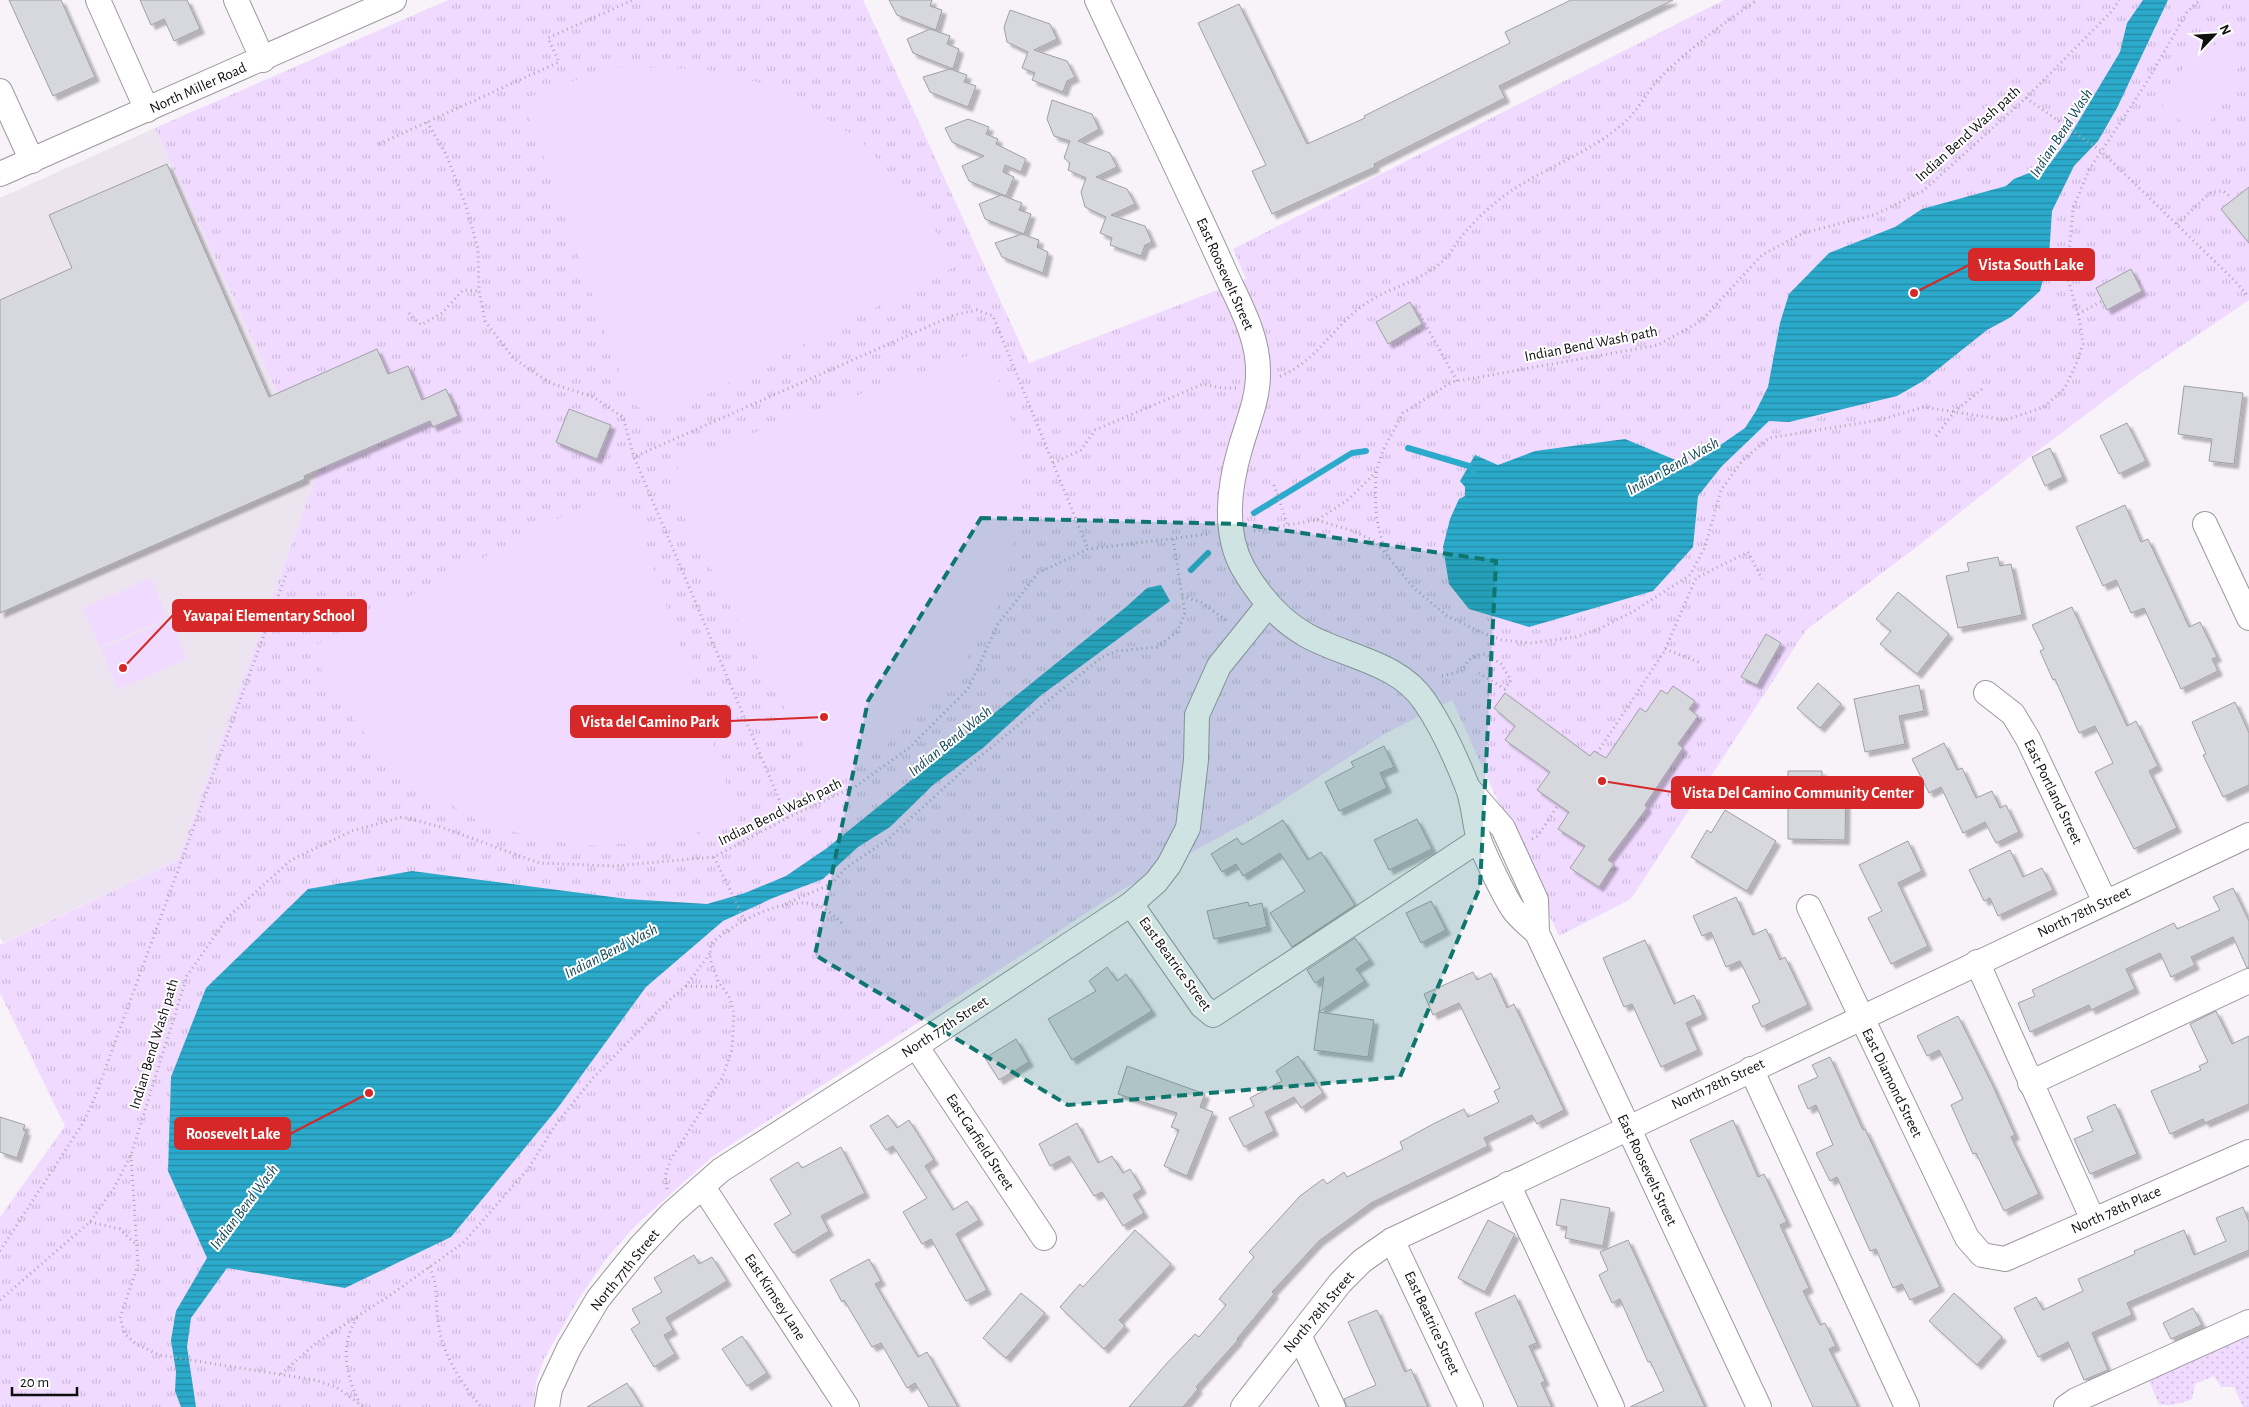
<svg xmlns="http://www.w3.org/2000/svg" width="2249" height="1407" font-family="'Alegreya Sans',sans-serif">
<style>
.built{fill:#ece5f0}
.grass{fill:url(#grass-dots)}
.park{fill:url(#park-tufts)}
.garden{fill:#f0daff}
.water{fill:url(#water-rules)}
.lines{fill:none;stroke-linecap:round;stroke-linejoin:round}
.stream{stroke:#2baacb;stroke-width:6}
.building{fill:#d7d7de;stroke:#9fa0a6;filter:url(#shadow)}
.minor-casing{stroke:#9c999f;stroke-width:26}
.path{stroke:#aca9ae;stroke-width:3;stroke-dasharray:1 4;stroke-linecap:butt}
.minor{stroke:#fff;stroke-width:24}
.marked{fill:#0f766e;fill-opacity:0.2;stroke:#0f766e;stroke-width:4;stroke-dasharray:10 6;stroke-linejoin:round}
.labels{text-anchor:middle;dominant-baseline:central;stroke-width:4;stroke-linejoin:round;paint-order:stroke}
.street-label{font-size:15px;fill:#0f0e10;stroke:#fff}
.water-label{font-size:16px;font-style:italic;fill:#174a58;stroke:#fff}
.leader{fill:none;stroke:#d62828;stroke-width:2}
.callout-dot{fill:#d62828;stroke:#fff;stroke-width:2}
.callout{fill:#d62828;stroke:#d62828;stroke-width:2}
.callout-label{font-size:16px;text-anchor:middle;font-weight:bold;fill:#fff}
</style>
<defs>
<pattern id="grass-dots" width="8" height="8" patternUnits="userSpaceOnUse" patternTransform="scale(1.25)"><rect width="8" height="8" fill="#f0daff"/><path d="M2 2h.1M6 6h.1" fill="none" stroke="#cdbada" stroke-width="1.8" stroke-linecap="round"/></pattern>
<pattern id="park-tufts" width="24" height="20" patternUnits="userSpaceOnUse" patternTransform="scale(1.25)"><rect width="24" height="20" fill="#f0daff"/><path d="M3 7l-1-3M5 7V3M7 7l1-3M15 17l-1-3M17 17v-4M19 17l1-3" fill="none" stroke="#cdbada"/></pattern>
<pattern id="water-rules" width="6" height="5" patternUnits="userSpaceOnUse" patternTransform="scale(1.25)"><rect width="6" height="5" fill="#2baacb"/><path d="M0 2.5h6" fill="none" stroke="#2389a3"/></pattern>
<filter id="shadow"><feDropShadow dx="4.5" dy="4.5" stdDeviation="1" flood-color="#0004"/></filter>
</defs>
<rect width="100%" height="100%" fill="#f7f3f9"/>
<!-- built -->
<path class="built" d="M155 128 316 476 178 860 3 943 0 937V198Z"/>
<!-- grass -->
<path class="grass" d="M2249 1332V1407H2243L2234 1387H2221L2214 1376 2195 1384 2192 1399C2182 1403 2169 1407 2159 1404L2147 1377Z"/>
<!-- park -->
<path class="park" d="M448 0H863L1029 363 1246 279 1233 249 1724 0H2249V300L2137 376 2027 459 1914 549 1806 630 1631 899 1559 936 1452 700 1384 734 1262 814 1120 891 712 1157 636 1225 606 1259 578 1300 544 1359 536 1382 534 1407H0V1217L65 1126 0 993V945L178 860 316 476 155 128Z"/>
<!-- garden -->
<g class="garden">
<path d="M2199 37 2242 60 2204 133 2161 110Z"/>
<path d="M620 67 704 69 777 87 859 139 918 205 958 265 659 419 630 402 523 99 573 81Z"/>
<path d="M989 348 1018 441V526L1002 599 953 682 889 743 822 780 668 487 684 458Z"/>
<path d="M600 497 632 505 739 820 669 841 581 846 487 826 422 787 360 729 308 649Z"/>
<path d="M151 578 168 618 100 647 83 608Z"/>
<path d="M170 620 187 659 118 689 101 649Z"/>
</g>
<!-- water -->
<g class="water">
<path d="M2143 0H2168L2117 108 2098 141 2074 166 2052 211 2049 256 2040 291 2011 317 1987 330 1923 381 1897 396 1789 422 1769 421 1722 466 1698 496 1693 547 1653 591 1529 627 1469 609 1449 584 1443 547 1450 519 1459 499 1465 496V487L1460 481 1475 455 1498 465 1535 451 1625 439 1690 466 1745 428 1756 411 1768 387 1780 323 1789 294 1829 253 1895 227 1922 209 2006 186 2014 179 2049 165 2068 139 2120 52 2127 23Z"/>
<path d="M1161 585 1170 601 1040 696 983 748 933 785 890 827 858 847 823 879 773 898 723 921 646 987 557 1109 451 1237 345 1288 227 1268 191 1318 187 1347 196 1407H181L175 1391 176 1372 171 1340 176 1311 207 1258 168 1171 171 1077 206 988 308 889 412 871 627 899 707 904 745 893 786 876 827 848 1126 607 1147 588Z"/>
</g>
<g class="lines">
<!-- stream -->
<g class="stream">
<path d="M1408 448 1469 466 1473 471"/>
<path d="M1254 513 1352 453 1366 451"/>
<path d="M1191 570 1208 553"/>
</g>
</g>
<!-- building -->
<g class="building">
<path d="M9 0H61L95 77 53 96Z"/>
<path d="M140 0H187L200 29 174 41 164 19 151 25Z"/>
<path d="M889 0H932L930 6 942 10 936 30 897 15Z"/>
<path d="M1571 0H1673L1499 86 1505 98 1374 164 1375 167 1272 214 1252 171 1266 165 1198 23 1239 4 1307 144 1365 118 1364 116 1510 43 1505 32Z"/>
<path d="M1010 10 1050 24 1057 39 1034 50 1067 61 1075 77 1067 81 1063 92 1032 80 1035 73 1022 68 1028 52 1007 42 1004 27Z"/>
<path d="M930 29 950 36 947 44 959 49 953 69 913 53 907 39Z"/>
<path d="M950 69 967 75 964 82 976 86 968 107 930 92 923 77Z"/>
<path d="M1052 100 1092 114 1099 129 1078 141 1110 153 1117 167 1096 177 1127 189 1135 204 1111 215 1145 226 1152 242 1145 245 1141 256 1110 245 1112 238 1100 233 1106 217 1085 207 1081 192 1086 178 1068 170 1070 163 1064 158 1070 141 1054 136 1047 119Z"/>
<path d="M968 119 989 127 986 134 998 139 996 144 1026 159 1021 172 1005 165 1003 172 1014 177 1006 196 969 181 962 166 984 156 952 142 945 128Z"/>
<path d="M167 164 269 397 377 349 388 374 408 366 422 400 446 389 458 416 433 427 430 421 304 476 305 479 0 613V300L72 268 49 215Z"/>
<path d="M2249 187V243L2221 209Z"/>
<path d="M1001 195 1022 203 1019 210 1031 214 1024 234 985 219 979 204Z"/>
<path d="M1022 234 1039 240 1037 247 1048 252 1043 273 1002 257 995 243Z"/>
<path d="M2131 269 2142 291 2107 310 2096 288Z"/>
<path d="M1410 302 1422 324 1388 344 1376 322Z"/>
<path d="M2184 386 2243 393 2234 464 2209 461 2212 439 2178 434Z"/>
<path d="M569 409 611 425 597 459 556 442Z"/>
<path d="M2127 423 2146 461 2119 474 2100 436Z"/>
<path d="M2050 448 2063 477 2045 486 2032 457Z"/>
<path d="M2125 505 2141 542 2148 539 2189 627 2200 622 2217 657 2212 659 2218 671 2181 689 2144 608 2131 613 2116 580 2103 586 2076 527Z"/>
<path d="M1998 557 2000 566 2011 564 2022 615 1958 628 1946 576 1969 571 1967 563Z"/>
<path d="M1898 592 1949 634 1917 674 1880 644 1891 631 1876 619Z"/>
<path d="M2072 607 2127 726 2136 721 2158 766 2149 771 2177 828 2134 849 2095 772 2113 763 2095 726 2079 733 2055 679 2053 680 2040 651 2044 649 2032 625Z"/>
<path d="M1766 634 1781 643 1757 685 1741 677Z"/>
<path d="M1818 683 1841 704 1820 728 1797 708Z"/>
<path d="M1919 685 1924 711 1899 716 1905 744 1865 752 1854 699Z"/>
<path d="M1673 686 1695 701 1689 709 1698 716 1678 744 1683 748 1645 805 1647 808 1608 860 1614 864 1599 887 1570 868 1585 846 1558 829 1569 812 1537 790 1550 772 1505 740 1515 726 1494 708 1505 693 1590 756 1594 751 1606 758 1640 708 1646 712 1661 690 1667 694Z"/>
<path d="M2235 702 2249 733V785L2223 797 2203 755 2206 754 2192 722Z"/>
<path d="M1944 743 1957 770 1962 768 1976 798 1992 791 2000 808 2006 805 2019 832 1996 843 1985 822 1963 833 1941 787 1929 793 1912 759Z"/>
<path d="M1384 746 1394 767 1380 773 1387 788 1339 811 1325 782 1354 767 1351 762Z"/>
<path d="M1788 771H1822V782H1846L1845 840 1788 839Z"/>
<path d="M1725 810 1776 841 1747 891 1691 857 1707 830 1711 833Z"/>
<path d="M1417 819 1432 849 1389 870 1374 840Z"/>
<path d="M1283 820 1308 860 1321 852 1355 905 1292 947 1270 913 1305 891 1280 853 1243 876 1236 864 1222 872 1211 854 1237 838 1242 845Z"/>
<path d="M1908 841 1922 871 1898 883 1928 946 1891 964 1868 918 1882 911 1859 865Z"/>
<path d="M2010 850 2023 877 2042 868 2053 890 1998 916 1990 898 1984 901 1969 870Z"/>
<path d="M2233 888 2249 921V967L2247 968 2233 937 2191 957 2195 965 2171 977 2160 953 2126 969 2135 989 2091 1010 2089 1005 2030 1032 2018 1003 2035 996 2032 990 2174 923 2177 929 2220 910 2213 897Z"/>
<path d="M1736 897 1753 935 1766 929 1780 960 1785 957 1808 1005 1762 1027 1752 1006 1760 1002 1740 961 1726 967 1711 932 1702 936 1693 916Z"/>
<path d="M1431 901 1446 930 1421 943 1406 913Z"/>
<path d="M1248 902 1249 906 1262 903 1267 927 1214 939 1207 911Z"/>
<path d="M1355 938 1370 960 1356 969 1365 981 1319 1012 1324 977 1315 983 1307 970Z"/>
<path d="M1645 940 1674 1004 1694 995 1703 1015 1686 1023 1698 1050 1661 1067 1632 1004 1624 1007 1603 958Z"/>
<path d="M1107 967 1117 981 1126 974 1152 1011 1072 1060 1048 1019 1096 991 1089 981Z"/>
<path d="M1473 972 1477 980 1491 973 1507 1008 1514 1004 1564 1110 1537 1124 1532 1115 1484 1138 1488 1146 1371 1203 1319 1241 1272 1292 1274 1294 1237 1339 1238 1340 1196 1387 1198 1389 1183 1407H1129L1167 1363 1195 1334 1199 1337 1226 1305 1219 1299 1254 1257 1249 1252 1300 1196 1323 1179 1327 1184 1344 1172 1347 1177 1403 1149 1400 1142 1435 1123 1464 1109 1468 1117 1499 1102 1494 1091 1500 1088 1459 1003 1433 1015 1424 994Z"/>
<path d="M2216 1011 2232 1044 2249 1036V1104L2205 1123 2203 1119 2170 1134 2151 1091 2201 1070 2199 1066 2208 1062 2190 1024Z"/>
<path d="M1319 1012 1374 1020 1368 1057 1314 1050Z"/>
<path d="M1958 1016 1993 1086 2015 1135 2011 1137 2039 1194 2004 1211 1976 1153 1973 1154 1951 1105 1963 1099 1939 1050 1927 1056 1917 1036Z"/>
<path d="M1016 1039 1029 1062 999 1080 985 1058Z"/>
<path d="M1298 1056 1323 1093 1301 1108 1294 1097 1265 1112 1274 1131 1244 1147 1229 1118 1254 1106 1250 1098 1282 1081 1276 1071Z"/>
<path d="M1830 1057 1863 1130 1865 1129 1940 1287 1910 1300 1902 1284 1893 1288 1876 1249 1870 1251 1837 1177 1830 1181 1816 1153 1833 1145 1816 1105 1808 1109 1798 1086 1818 1077 1812 1065Z"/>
<path d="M1127 1066 1205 1094 1200 1107 1213 1112 1187 1176 1164 1166 1179 1130 1171 1127 1177 1113 1118 1094Z"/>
<path d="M2115 1104 2137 1154 2090 1174 2074 1139 2093 1131 2087 1117Z"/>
<path d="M888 1115 897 1128 909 1120 934 1160 925 1166 953 1210 967 1201 979 1220 956 1234 987 1290 966 1301 931 1239 922 1244 903 1212 927 1198 893 1146 886 1150 870 1126Z"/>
<path d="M0 1117 25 1125 23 1130 26 1131 17 1158 0 1152Z"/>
<path d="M1733 1120 1758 1177 1764 1174 1787 1222 1780 1225 1809 1288 1803 1291 1820 1325 1825 1323 1836 1346 1829 1349 1858 1407H1813L1690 1140Z"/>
<path d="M1077 1123 1098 1163 1112 1156 1123 1173 1130 1169 1142 1189 1133 1195 1144 1213 1123 1226 1102 1192 1094 1196 1069 1156 1050 1166 1039 1144Z"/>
<path d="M841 1147 865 1193 821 1216 829 1231 793 1253 774 1224 791 1214 770 1179 798 1162 802 1168Z"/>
<path d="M1561 1199 1610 1208 1603 1246 1565 1238 1567 1227 1556 1225Z"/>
<path d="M2243 1207 2249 1222V1250L2127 1303 2132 1315 2092 1333 2108 1370 2084 1380 2068 1342 2038 1357 2014 1308 2036 1297 2043 1310 2083 1291 2078 1279 2135 1254 2134 1251 2184 1230 2194 1255 2226 1241 2216 1218Z"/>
<path d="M1488 1220 1515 1234 1485 1292 1458 1278Z"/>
<path d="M1135 1230 1171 1264 1119 1320 1125 1326 1104 1349 1060 1307 1080 1284 1083 1287Z"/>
<path d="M1628 1240 1680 1353 1705 1407H1630L1664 1391 1650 1361 1648 1362 1620 1299 1612 1303 1599 1275 1608 1270 1600 1252Z"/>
<path d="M694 1255 699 1264 712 1257 727 1281 666 1318 673 1330 664 1335 675 1354 654 1367 631 1329 640 1323 632 1309 662 1292 654 1278Z"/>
<path d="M869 1259 881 1281 875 1284 918 1357 927 1352 958 1407H929L915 1383 907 1388 881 1343 872 1347 844 1300 842 1302 830 1280Z"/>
<path d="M1021 1293 1045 1313 1006 1358 983 1338Z"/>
<path d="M1954 1293 2002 1337 1977 1365 1929 1321Z"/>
<path d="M1515 1295 1537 1343 1529 1346 1545 1381 1541 1383 1552 1407H1518L1475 1313Z"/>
<path d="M2193 1308 2202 1325 2171 1339 2163 1323Z"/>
<path d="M1377 1310 1405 1372 1411 1369 1428 1407H1347L1344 1399 1376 1385 1348 1322Z"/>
<path d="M742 1336 767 1373 747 1386 722 1349Z"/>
<path d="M627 1383 642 1407H587Z"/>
</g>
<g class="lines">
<defs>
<g id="minor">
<path d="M98 0 147 110"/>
<path d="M236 0 263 60"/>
<path d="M1097 0C1139 90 1183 179 1224 270 1239 304 1259 336 1258 374 1258 400 1247 424 1240 449 1229 487 1223 532 1243 568 1259 596 1278 619 1306 635 1345 657 1399 662 1425 702 1442 727 1456 758 1467 786 1474 803 1474 822 1479 840 1485 856 1504 896 1513 909 1519 918 1529 925 1537 933L1759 1407"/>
<path d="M0 91 32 161"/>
<path d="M0 174 394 0"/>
<path d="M2205 524 2249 618"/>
<path d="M1986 693 2013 714 2028 739 2105 902"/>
<path d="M1469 789 1503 828 1536 900 1537 933"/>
<path d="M1131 904 1202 1006 1213 1015 1479 840"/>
<path d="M1809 907 1967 1238 1982 1255 2005 1259 2249 1152"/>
<path d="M1977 962 2093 1220"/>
<path d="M916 1046 1044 1238"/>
<path d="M1751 1069 1907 1407"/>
<path d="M2030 1083 2249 981"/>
<path d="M1508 1184 1612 1407"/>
<path d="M703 1187 847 1407"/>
<path d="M1392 1240 1471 1407"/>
<path d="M1299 1335 1333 1407"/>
<path d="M547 1407 550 1389 569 1348 598 1299 640 1247 671 1214 721 1170 916 1046 1131 904 1156 882 1169 865 1188 828 1196 760 1197 715 1219 666 1268 605"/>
<path d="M1243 1407 1340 1283 1362 1261 1392 1240 2249 835"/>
<path d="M2066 1407 2076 1400 2249 1322"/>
</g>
</defs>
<!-- minor casing -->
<use href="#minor" class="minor-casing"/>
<!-- path -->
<g class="path">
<path d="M2026 98 2101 151 2234 280 2249 297"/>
<path d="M427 122 446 154 466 206 478 249 479 291 485 321 513 358 550 383 593 397 623 417 634 457"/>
<path d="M379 144 559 62 548 38 633 0"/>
<path d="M2177 224 2211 192 2223 191 2231 197"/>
<path d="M409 313 421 325 442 313 463 290 479 291"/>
<path d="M1416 314 1419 313 1457 381"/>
<path d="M2078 314 2102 301"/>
<path d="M1280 376C1319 361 1337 319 1373 299 1397 285 1423 280 1445 259 1451 253 1455 244 1461 237 1476 219 1494 202 1514 189 1551 165 1594 151 1627 120 1639 109 1646 93 1657 81 1687 50 1721 25 1757 0"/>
<path d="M1936 436 1954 412 1982 389"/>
<path d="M1053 463 1081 450 1095 430 1203 384 1222 388H1236"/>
<path d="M1376 472C1375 499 1374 527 1387 551"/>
<path d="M1274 485 1288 526"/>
<path d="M1317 520 1353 531 1375 541 1414 588 1447 616 1483 633 1502 640 1531 643 1576 637 1601 628 1634 611 1690 575 1705 547 1721 490 1742 461 1769 438 1879 420 1924 407 2005 420 2044 407 2064 389 2075 367 2083 344 2080 322 2067 275 2073 208 2089 170 2145 85 2187 12 2200 0"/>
<path d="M1254 531 1317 520 1349 499 1376 472 1383 450 1403 413 1452 382 1658 345 1701 321 1762 255 1803 233 1874 215 1923 191 2026 98 2112 11 2119 0"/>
<path d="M1182 596 1201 602 1227 621"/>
<path d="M1665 649 1701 663"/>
<path d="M1442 676 1463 671C1466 659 1474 655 1486 654L1501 664 1511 680 1505 689 1479 673"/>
<path d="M1597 753 1664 652 1696 578 1748 552 1762 579"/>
<path d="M787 818 634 457 954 315 977 310 993 316 1088 549"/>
<path d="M1532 839 1538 836 1558 805"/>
<path d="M714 857 745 921"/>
<path d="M785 904 831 884 847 867 887 840 967 767 1102 657 1117 651 1157 647 1177 632 1185 613 1173 539"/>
<path d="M686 986 721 987"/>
<path d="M131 1155 138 1265 120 1318 125 1334 136 1344 159 1355 315 1380 336 1387 364 1407"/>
<path d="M667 1189 665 1176 671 1159 722 1078 732 1050 734 1013 730 998 718 981 710 959 711 944C735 921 792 891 824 908 830 912 836 918 842 923"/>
<path d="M90 1222 120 1229 135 1244"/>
<path d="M0 1251 83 1123 95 1097 287 572"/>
<path d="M429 1267C439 1285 435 1301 438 1321 442 1354 460 1381 481 1407"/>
<path d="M0 1300 90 1222 114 1188 131 1155 187 976 228 917 291 860 352 831 402 817 441 827 539 863 613 866 714 857 787 818 856 786 909 748 968 689 998 624 1038 573 1088 549 1210 534"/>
<path d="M357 1318C339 1346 346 1376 360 1404"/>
<path d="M281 1374 316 1343 389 1296 463 1243 528 1169 554 1127 593 1078 666 1003 686 986 711 952"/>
</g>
<!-- minor -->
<use href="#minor" class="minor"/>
</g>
<!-- marked area -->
<path class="marked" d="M981 518 1240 524 1496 561 1480 887 1400 1077 1068 1105 815 955 868 701Z"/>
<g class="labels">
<!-- street labels -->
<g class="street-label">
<text transform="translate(198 88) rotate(-24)">North Miller Road</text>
<text transform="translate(1968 134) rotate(-42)">Indian Bend Wash path</text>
<text transform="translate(1225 274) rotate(66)">East Roosevelt Street</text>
<text transform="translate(1591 344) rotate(-11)">Indian Bend Wash path</text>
<text transform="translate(2053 792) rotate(64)">East Portland Street</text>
<text transform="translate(780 812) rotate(-26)">Indian Bend Wash path</text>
<text transform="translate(2084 912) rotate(-25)">North 78th Street</text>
<text transform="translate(1175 964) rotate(54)">East Beatrice Street</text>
<text transform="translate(945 1027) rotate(-33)">North 77th Street</text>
<text transform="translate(154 1044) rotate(-73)">Indian Bend Wash path</text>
<text transform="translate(1892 1083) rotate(64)">East Diamond Street</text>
<text transform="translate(1718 1084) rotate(-25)">North 78th Street</text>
<text transform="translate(980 1142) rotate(57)">East Garfield Street</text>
<text transform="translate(1647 1170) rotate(65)">East Roosevelt Street</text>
<text transform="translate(2116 1210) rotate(-24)">North 78th Place</text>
<text transform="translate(625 1270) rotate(-51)">North 77th Street</text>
<text transform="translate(775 1297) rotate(57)">East Kimsey Lane</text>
<text transform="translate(1319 1312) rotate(-50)">North 78th Street</text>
<text transform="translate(1432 1323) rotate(65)">East Beatrice Street</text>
</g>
<!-- water labels -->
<g class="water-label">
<text transform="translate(2061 133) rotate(-57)">Indian Bend Wash</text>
<text transform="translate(1673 466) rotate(-29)">Indian Bend Wash</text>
<text transform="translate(950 741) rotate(-39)">Indian Bend Wash</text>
<text transform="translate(611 951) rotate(-27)">Indian Bend Wash</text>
<text transform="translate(244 1207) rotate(-53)">Indian Bend Wash</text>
</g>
</g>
<!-- callouts -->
<path class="leader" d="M1914 293L1969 265M123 668L173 615M824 717L730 721M1602 781L1672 792M369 1093L290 1134"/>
<g class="callout-dot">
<circle cx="1914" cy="293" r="5"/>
<circle cx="123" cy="668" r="5"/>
<circle cx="824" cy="717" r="5"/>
<circle cx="1602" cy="781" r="5"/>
<circle cx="369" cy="1093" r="5"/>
</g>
<g class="callout">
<rect x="1969" y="249" width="125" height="31" rx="5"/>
<rect x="173" y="600" width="193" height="31" rx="5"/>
<rect x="571" y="706" width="159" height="31" rx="5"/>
<rect x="1672" y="777" width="251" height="31" rx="5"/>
<rect x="175" y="1118" width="115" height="31" rx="5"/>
</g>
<g class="callout-label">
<text x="2031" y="270">Vista South Lake</text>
<text x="269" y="621">Yavapai Elementary School</text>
<text x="650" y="727">Vista del Camino Park</text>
<text x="1798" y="798">Vista Del Camino Community Center</text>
<text x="233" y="1139">Roosevelt Lake</text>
</g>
<!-- north arrow -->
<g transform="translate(2214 35) rotate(65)" stroke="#ffffff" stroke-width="4" paint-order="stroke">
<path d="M0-4L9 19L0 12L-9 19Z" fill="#0f0e10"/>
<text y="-8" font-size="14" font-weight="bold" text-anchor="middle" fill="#0f0e10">N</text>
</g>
<!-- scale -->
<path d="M12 1387v8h65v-8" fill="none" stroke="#0f0e10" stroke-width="2.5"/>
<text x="20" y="1387" font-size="15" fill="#0f0e10" stroke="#ffffff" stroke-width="4" paint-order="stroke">20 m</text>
</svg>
